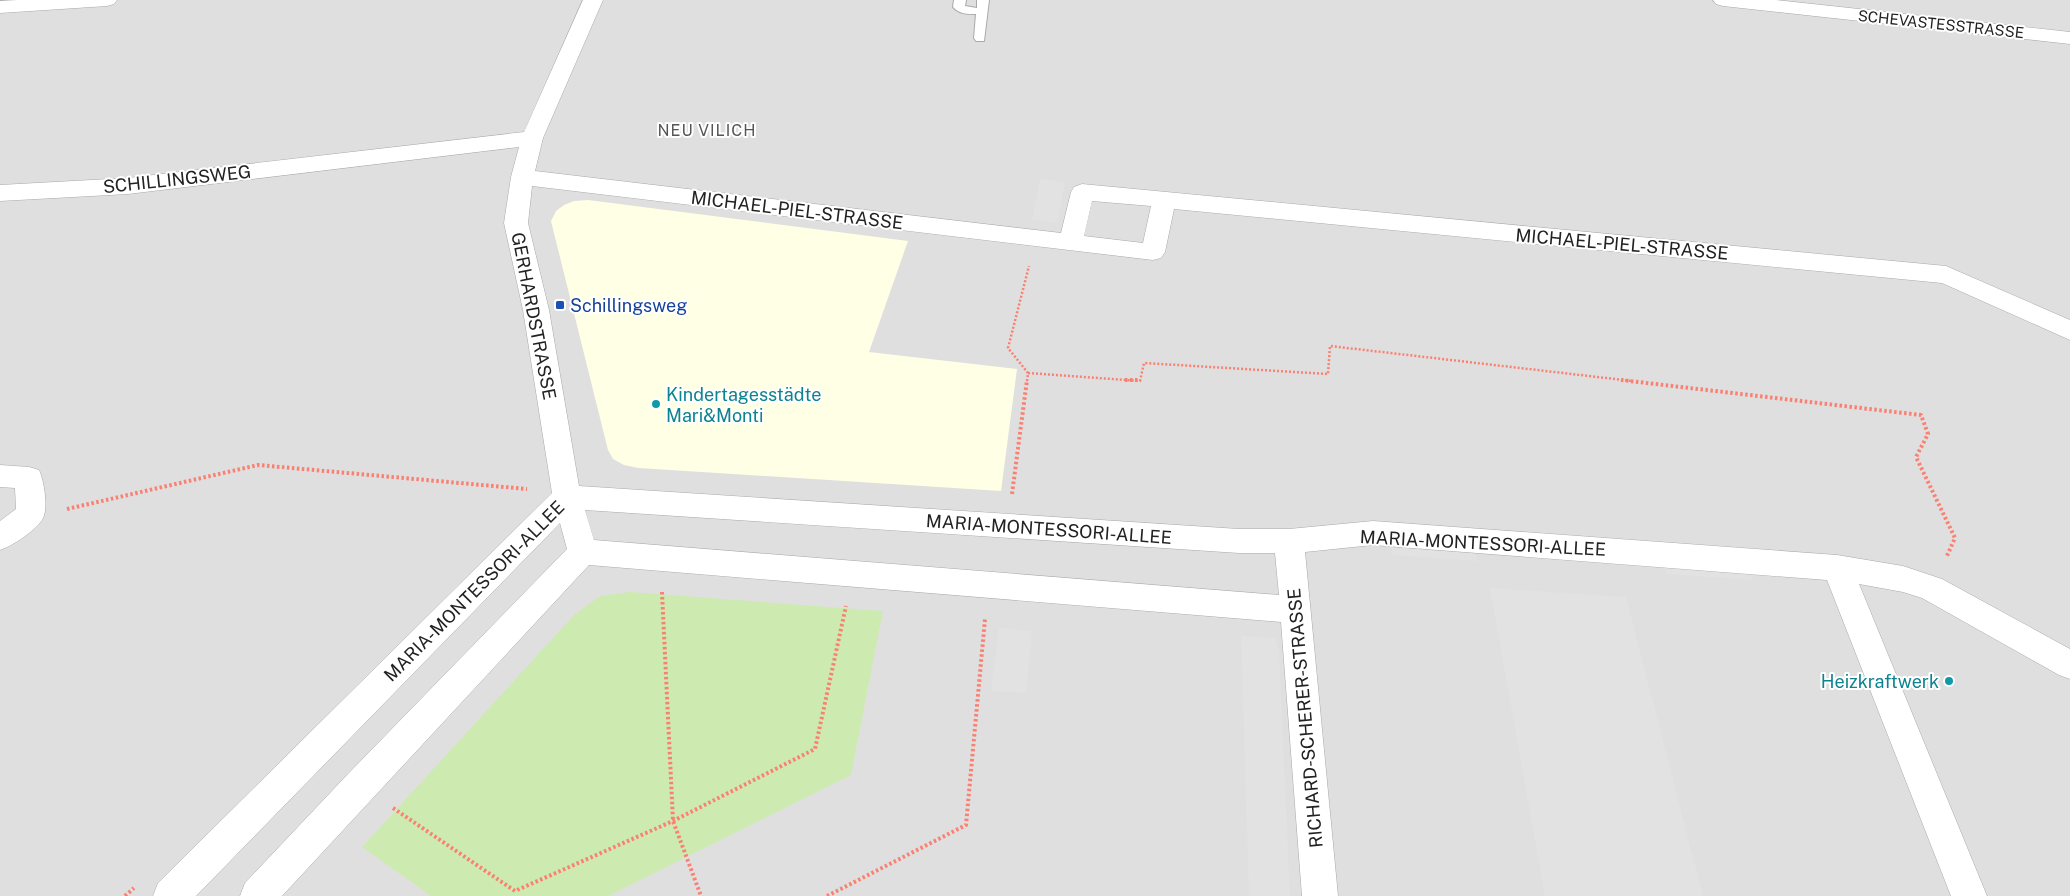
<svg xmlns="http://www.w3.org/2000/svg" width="2070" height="896" font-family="'Public Sans',sans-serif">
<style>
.residential{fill:#e0dfdf}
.education{fill:#ffffe5}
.grass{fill:#cdebb0}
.parking{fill:#e2e2e2}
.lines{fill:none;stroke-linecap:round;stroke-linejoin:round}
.lane-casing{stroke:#a9a9a9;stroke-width:2}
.street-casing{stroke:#a9a9a9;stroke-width:1}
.path-far1{stroke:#fa8072;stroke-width:2.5;stroke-dasharray:2 2;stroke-linecap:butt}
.path{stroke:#fa8072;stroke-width:4;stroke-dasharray:2.5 2.5;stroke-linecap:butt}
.lane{fill:#fff;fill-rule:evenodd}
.street{fill:#fff;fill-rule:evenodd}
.transit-dot{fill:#1a4fb4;stroke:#fff;stroke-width:2}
.culture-dot{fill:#0f9aa8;stroke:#fff;stroke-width:2}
.labels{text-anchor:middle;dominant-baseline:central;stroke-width:4;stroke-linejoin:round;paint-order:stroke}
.far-street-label{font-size:15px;fill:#222;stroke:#fff}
.far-neighbourhood-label{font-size:16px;letter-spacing:1px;fill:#555;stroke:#fff}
.street-label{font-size:18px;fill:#222;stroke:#fff}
.transit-label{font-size:18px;fill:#164399;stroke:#fff;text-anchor:start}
.culture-label{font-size:18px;fill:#0d838f;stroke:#fff;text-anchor:start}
</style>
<rect width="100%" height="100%" fill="#f2efe9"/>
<!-- residential -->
<rect class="residential" x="0" y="0" width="2070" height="896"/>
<!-- education -->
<path class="education" d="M588 200 908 241 869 352 1017 369 1001 491 639 468 624 465 613 459 608 450 551 221 556 211 564 205 574 201Z"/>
<!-- grass -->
<path class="grass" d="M630 592 883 611 851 775 608 896H431L362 847 574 615 600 596Z"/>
<!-- parking -->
<g class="parking">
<path d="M1040 179 1065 182 1057 223 1032 220Z"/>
<path d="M1391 543 1475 549 1477 561 1393 555Z"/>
<path d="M1663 562 1748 567 1752 580 1667 574Z"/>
<path d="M1490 588 1626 597 1703 896H1545Z"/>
<path d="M999 628 1032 631 1026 693 991 691Z"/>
<path d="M1241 636 1275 638 1279 653 1290 896H1249Z"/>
</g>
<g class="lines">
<defs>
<path id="lane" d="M954 0H966L965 6 977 8V0H989L984 41H976L974 38 976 14C967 14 959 14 953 7Z"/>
<g id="street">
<path d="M18 0H117L114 4 107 6 0 13V1Z"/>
<path d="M583 0H603L543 138 535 171 1061 233 1071 192 1074 187 1082 184 1946 266 2070 320V340L1942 283 1174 209 1165 252 1161 258 1153 260 532 186 528 223 549 310 579 486 1239 529H1289L1373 521 1837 555 1903 566 1942 579 2070 649V679L2059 675 1922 598 1903 592 1859 584 1987 896H1951L1827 580 1373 545 1305 552 1338 896H1302L1281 622 589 565 282 896H240L245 883 348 774 567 549 560 523 196 896H153L158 883 552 493 523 310 504 223 511 177 519 147 128 194 0 201V185L128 178 524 132ZM1092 201 1151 206 1143 243 1084 236ZM585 510 1239 553H1275L1279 595 594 540Z"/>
<path d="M1713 0H1776L2070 32V44L1723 6 1716 4Z"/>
<path d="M0 465 29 467 39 470C44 480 49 510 42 520 35 531 12 546 0 550V521L16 509 15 488 0 487Z"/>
</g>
</defs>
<!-- lane casing -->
<use href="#lane" class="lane-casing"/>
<!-- street casing -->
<use href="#street" class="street-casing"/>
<!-- path-far1 -->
<g class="path-far1">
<path d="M1028 373 1140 381 1144 363 1328 374 1330 346 1632 381"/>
<path d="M1027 381 1028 373 1008 348 1029 266"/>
</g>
<!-- path -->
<g class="path">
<path d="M1125 380H1140"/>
<path d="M1621 380 1921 415 1928 434 1916 457 1955 538 1946 558"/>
<path d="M1012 494 1027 380"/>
<path d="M67 509 258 465 527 489"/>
<path d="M662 592 673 821 701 896"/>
<path d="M393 808 515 891 673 821 815 749 846 606"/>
<path d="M125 896 134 888"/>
<path d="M827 896 966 825 985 619"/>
</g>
<!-- lane -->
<use href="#lane" class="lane"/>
<!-- street -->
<use href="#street" class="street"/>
</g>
<!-- markers -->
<rect class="transit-dot" x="555" y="300" width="10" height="10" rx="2.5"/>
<g class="culture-dot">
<circle cx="656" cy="404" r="5"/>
<circle cx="1949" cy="681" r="5"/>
</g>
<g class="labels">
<!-- far-street labels -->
<g class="far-street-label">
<text transform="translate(1941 24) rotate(6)">SCHEVASTESSTRASSE</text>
</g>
<!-- far-neighbourhood labels -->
<g class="far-neighbourhood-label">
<text x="707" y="130">NEU VILICH</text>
</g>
<!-- street labels -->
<g class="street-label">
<text transform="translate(177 179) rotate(-6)">SCHILLINGSWEG</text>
<text transform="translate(797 210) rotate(7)">MICHAEL-PIEL-STRASSE</text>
<text transform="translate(1622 244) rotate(5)">MICHAEL-PIEL-STRASSE</text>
<text transform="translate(534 316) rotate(79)">GERHARDSTRASSE</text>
<text transform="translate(1049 529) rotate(4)">MARIA-MONTESSORI-ALLEE</text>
<text transform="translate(1483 543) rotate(3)">MARIA-MONTESSORI-ALLEE</text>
<text transform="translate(474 591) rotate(-45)">MARIA-MONTESSORI-ALLEE</text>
<text transform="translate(1305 718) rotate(-95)">RICHARD-SCHERER-STRASSE</text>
</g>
<!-- transit labels -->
<g class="transit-label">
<text x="570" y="305">Schillingsweg</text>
</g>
<!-- culture labels -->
<g class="culture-label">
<text x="666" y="394">Kindertagesstädte<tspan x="666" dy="21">Mari&amp;Monti</tspan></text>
<text x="1939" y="681" text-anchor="end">Heizkraftwerk</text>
</g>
</g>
</svg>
